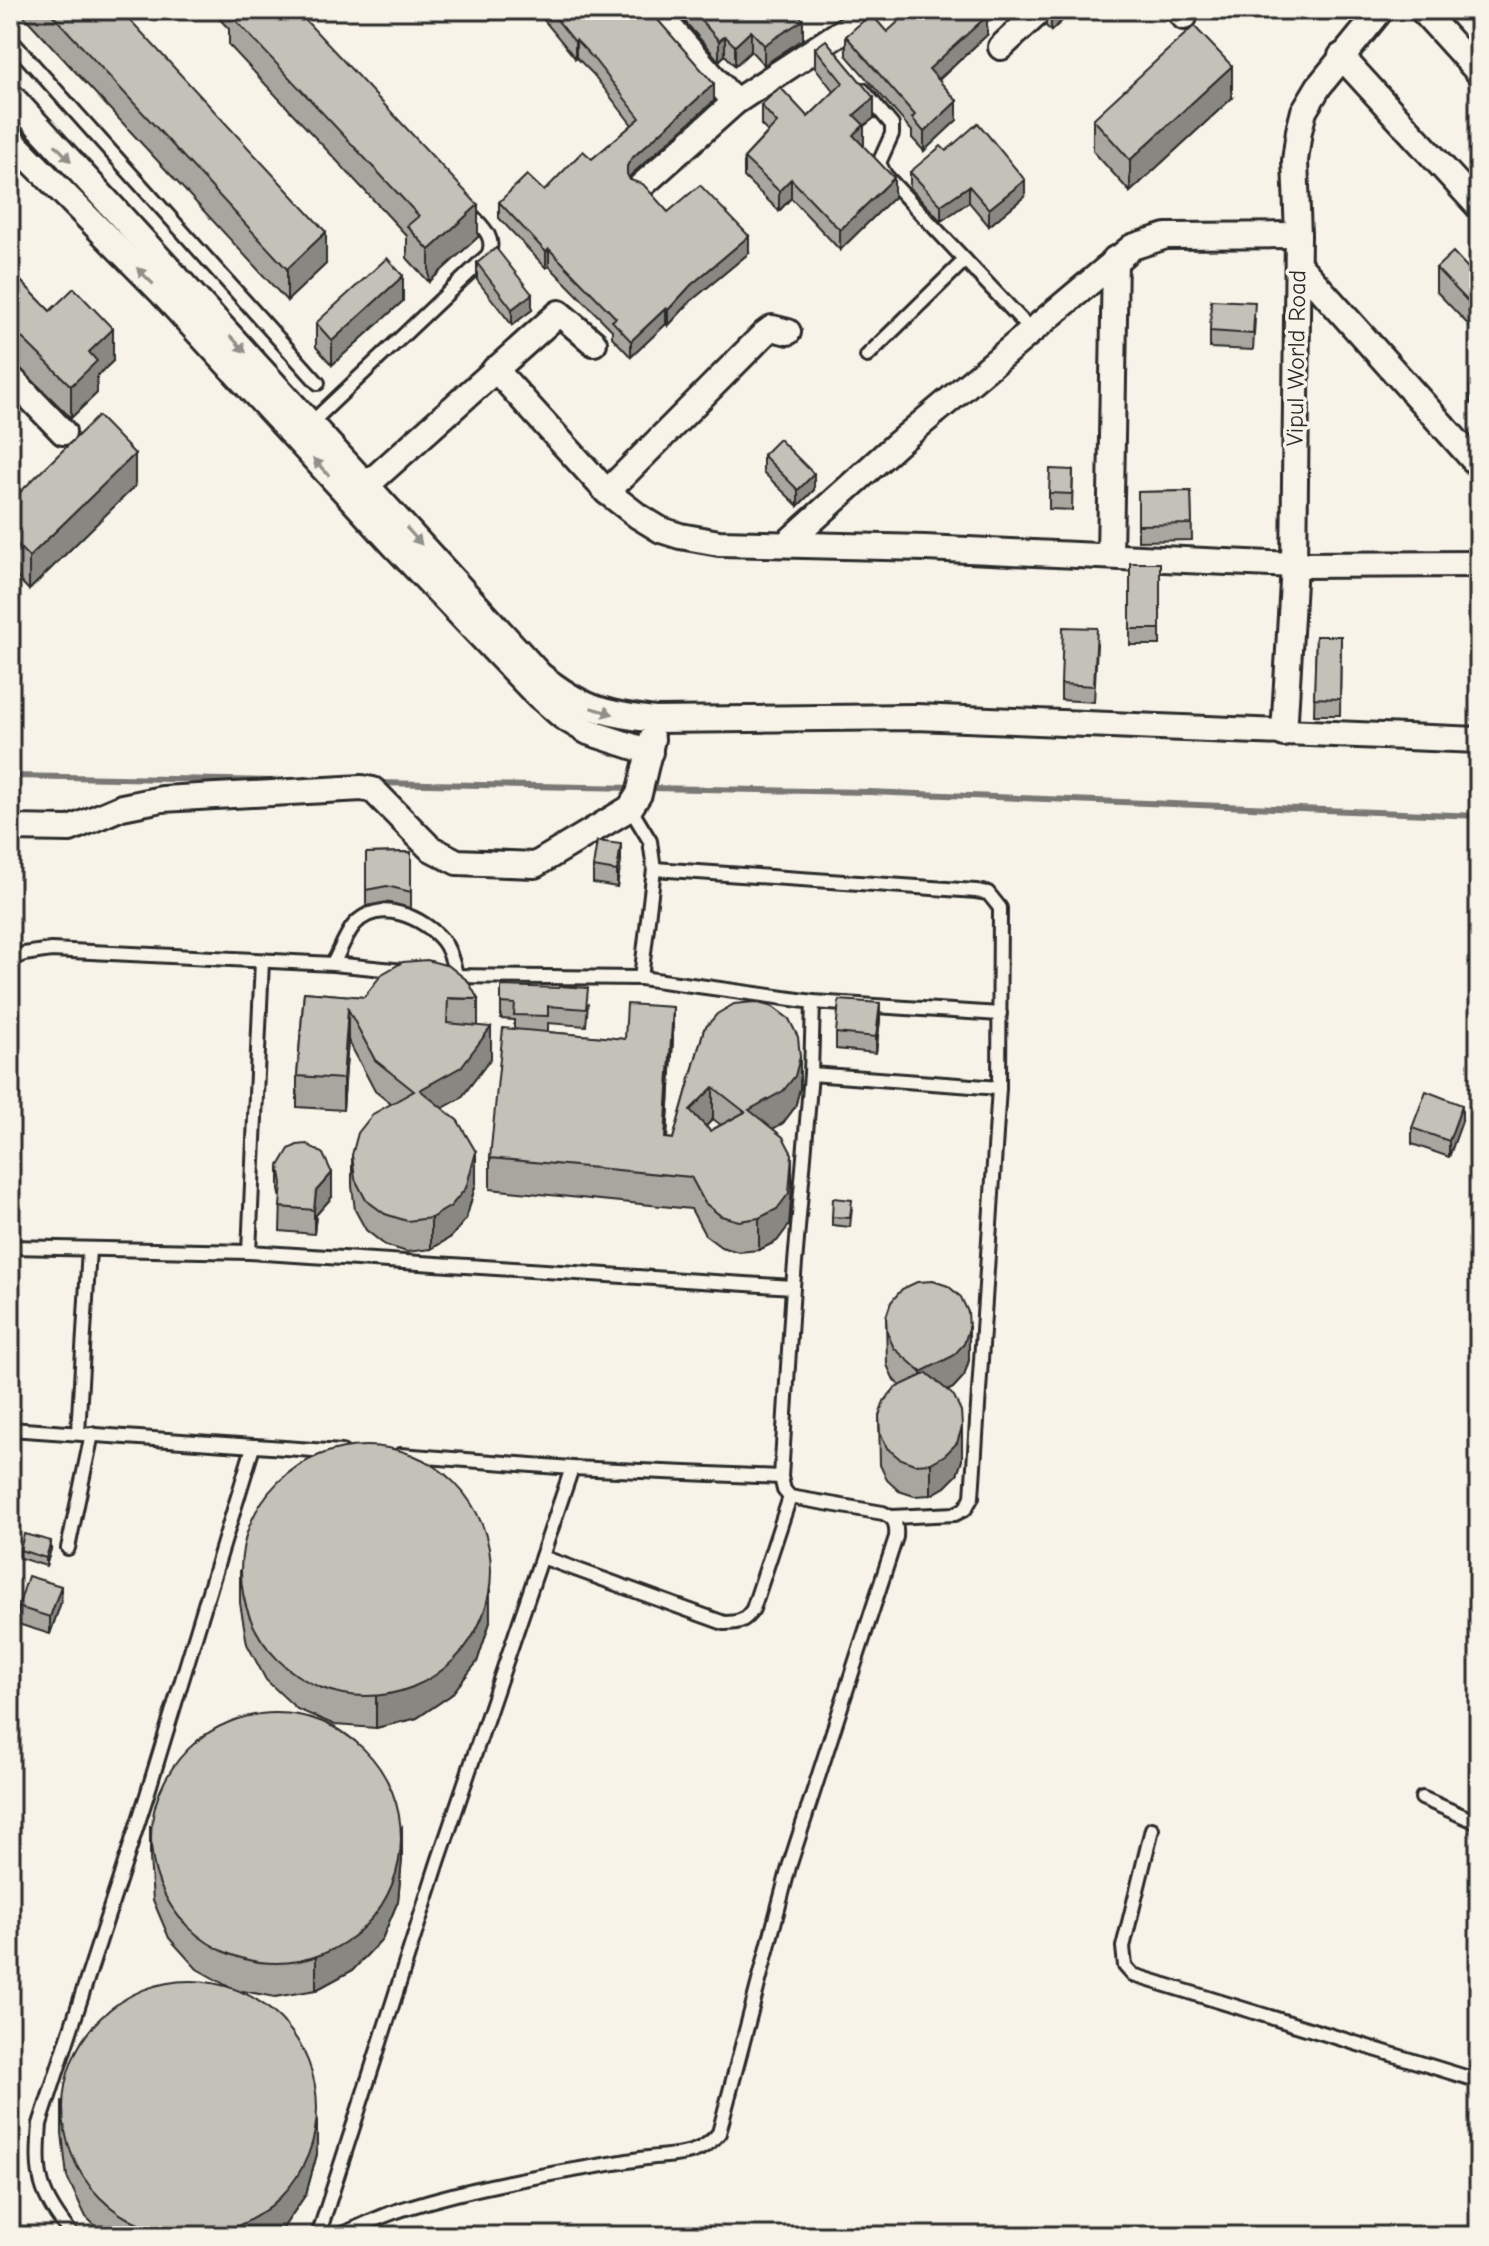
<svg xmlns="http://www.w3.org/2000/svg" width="1489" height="2246" font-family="'Comic Neue',sans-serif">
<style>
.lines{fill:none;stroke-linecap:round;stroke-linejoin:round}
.stream{stroke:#7a7874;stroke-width:6}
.service-casing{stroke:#2b2b2b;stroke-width:18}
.minor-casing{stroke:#2b2b2b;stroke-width:30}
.service{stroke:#f7f3e8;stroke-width:12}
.minor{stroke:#f7f3e8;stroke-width:24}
.wall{fill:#a9a69f;stroke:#2b2b2b;stroke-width:2;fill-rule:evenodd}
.shaded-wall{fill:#898782;stroke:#2b2b2b;stroke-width:2}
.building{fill:#c4c1b9;stroke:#2b2b2b;stroke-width:2;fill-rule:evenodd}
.oneway{fill:#918f8a}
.labels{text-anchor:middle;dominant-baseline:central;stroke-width:7;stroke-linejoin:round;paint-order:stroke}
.street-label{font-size:24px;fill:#2b2b2b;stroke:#f7f3e8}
</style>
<rect width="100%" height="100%" fill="#f7f3e8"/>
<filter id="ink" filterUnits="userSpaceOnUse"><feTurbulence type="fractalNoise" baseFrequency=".0125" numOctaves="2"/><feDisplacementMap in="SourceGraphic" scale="16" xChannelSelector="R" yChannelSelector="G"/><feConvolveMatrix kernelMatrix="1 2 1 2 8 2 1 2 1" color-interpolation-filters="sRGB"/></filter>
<g filter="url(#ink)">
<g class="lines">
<!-- stream -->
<g class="stream">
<path d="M10 776 276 781"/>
<path d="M375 783 636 788"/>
<path d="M647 788 869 792 1479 816"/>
</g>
<defs>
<g id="service">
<path d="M10 39 318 383"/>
<path d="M863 90 892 125V134L879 163 885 175 1031 330"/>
<path d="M867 356 965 260"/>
<path d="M311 423 488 255C497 237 480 225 469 212"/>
<path d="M630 808 650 841 654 869 641 978"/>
<path d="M654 869 976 891 988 893 1000 908 999 1088 972 1497 965 1509 955 1514 892 1517"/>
<path d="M10 960 24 954 51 950 333 964 404 971"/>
<path d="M262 961 249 1252 793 1287"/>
<path d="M333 964C340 951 345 936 354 925 378 897 424 917 443 941 451 951 453 965 457 977"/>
<path d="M447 976 641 978 813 1002 1000 1014"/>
<path d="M811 1074 999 1088"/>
<path d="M10 1247 249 1252"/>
<path d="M10 1429 342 1452"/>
<path d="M78 1433 89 1249"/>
<path d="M400 1455 572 1468 781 1477"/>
<path d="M68 1548 92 1434"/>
<path d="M542 1557 724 1623C739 1623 745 1621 753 1609L790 1497"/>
<path d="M1422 1798 1479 1823"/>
<path d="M1152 1829 1123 1947 1125 1966 1133 1975 1479 2081"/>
<path d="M73 2236C38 2193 36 2177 40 2124L147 1795 253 1447"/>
<path d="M318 2236 438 1862 572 1468"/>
<path d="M337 2236C360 2227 382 2215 406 2208 482 2184 562 2172 640 2159 671 2154 698 2159 719 2133L789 1867 896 1537C897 1524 895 1518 883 1513L790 1497 784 1490 781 1477 793 1287 811 1074 813 1002"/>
</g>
<g id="minor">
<path d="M655 10 735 102"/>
<path d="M1178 10 1184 17"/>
<path d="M1422 10 1479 73"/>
<path d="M1476 10 1479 14"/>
<path d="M1001 47 1041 10"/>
<path d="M1341 56 1479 207"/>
<path d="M10 95 540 675C581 708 603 714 655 720L916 717 1479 740"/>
<path d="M10 139 162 293 393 544 534 692 563 717 588 732 650 752"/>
<path d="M641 186 735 102 849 27 867 10"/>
<path d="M1298 264 1479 466"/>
<path d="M495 369 607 492 638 516 661 530 680 536 719 543 925 548 1294 565 1479 564"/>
<path d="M10 377 63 432"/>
<path d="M367 485 559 313 594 343"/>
<path d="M607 492 764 334 772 328 788 332"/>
<path d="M786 544 897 444 1132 247 1166 236 1298 235"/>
<path d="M1110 556 1115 259"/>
<path d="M1284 734 1294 565 1298 235 1295 161 1299 131 1304 111 1319 86 1381 10"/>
<path d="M10 828 70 829 122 807 162 799 362 788 373 790 430 848 457 862 535 865 630 808 639 794 652 739"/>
</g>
</defs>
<!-- service casing -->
<use href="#service" class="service-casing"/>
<!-- minor casing -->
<use href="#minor" class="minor-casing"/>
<!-- service -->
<use href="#service" class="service"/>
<!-- minor -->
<use href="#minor" class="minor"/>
</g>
<!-- wall -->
<g class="wall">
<path d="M23 10H121L326 264 287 301 23 15Z"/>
<path d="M211 10H296L478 237 429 282 407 258V236L229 45V29Z"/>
<path d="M543 10H632L714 101 631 175 629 178 668 212 749 253 691 301 668 326 666 324 631 357 612 337V330L549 266 546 268 499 218V202L544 191 592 159 632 125 593 74 576 57 575 58 543 19Z"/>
<path d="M675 10H806L799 16 803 39 764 65 751 51 735 66 725 55 719 61Z"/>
<path d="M1046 10H1066V17L1051 31 1046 26Z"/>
<path d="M887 32 987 35 939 80 957 120 924 151 912 138V131L846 55V36Z"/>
<path d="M815 48 874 118 864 126 863 146 894 197 840 250 791 198 779 211 744 177V158L768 132 761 125V105L808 117 834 92 815 67Z"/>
<path d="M1232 98 1130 192 1093 151V119Z"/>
<path d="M946 151 1025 196 989 226 969 202 941 221 910 188V172Z"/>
<path d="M477 263 532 310 512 325 477 280Z"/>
<path d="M1436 268 1479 280V336L1436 291Z"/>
<path d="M10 270 50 311 113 361 97 376V393L71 418 10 358Z"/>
<path d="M403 301 332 365 316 347V323Z"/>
<path d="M1255 319 1253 350 1210 348V331Z"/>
<path d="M1479 378V411L1470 402V386Z"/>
<path d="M763 455 814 490 798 506 763 472Z"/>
<path d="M1073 470 1072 510 1049 509V493Z"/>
<path d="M135 486 29 590 10 570V502Z"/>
<path d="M1191 491 1192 540 1138 541V492Z"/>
<rect x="1130" y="563" width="30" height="82"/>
<path d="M1316 636H1341L1340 715H1314Z"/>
<path d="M1097 645 1094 702 1061 700V684Z"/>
<path d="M411 852V908L387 902 366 906V853Z"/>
<path d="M621 861 617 887 593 883V867Z"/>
<path d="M501 986 588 1004 586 1026 548 1023V1032L625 1039H673L667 1138 673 1139 704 1029 800 1088 795 1107 783 1123 772 1129 792 1186 789 1225 777 1241 759 1250 739 1252 721 1247 705 1235 691 1209 490 1189V1158L514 1029V1020L501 1019ZM713 1119 721 1125 710 1131 706 1126Z"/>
<path d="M304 992 364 997 478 999V1026L491 1058 461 1098 442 1108 476 1183 466 1219 451 1237 431 1249 407 1252 385 1245 366 1230 355 1210 352 1186V1155L391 1104 375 1091 348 1040 343 1110 297 1107V1076Z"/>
<path d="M880 1020 876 1053 836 1049V1033Z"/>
<path d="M1462 1121 1449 1157 1412 1144V1128Z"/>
<path d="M279 1166 332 1197 316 1215 314 1234 280 1231 281 1199 279 1190Z"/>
<path d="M852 1208 850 1227 832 1225V1217Z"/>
<path d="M886 1317 969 1360 964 1376 953 1388 947 1391 962 1460 957 1475 945 1487 931 1495 914 1496 899 1491 887 1480 880 1465 879 1416 900 1386 894 1380 887 1365Z"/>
<path d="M51 1549 46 1566 20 1558V1550Z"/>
<path d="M240 1571 490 1622 477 1662 451 1695 417 1718 376 1728 335 1725 297 1709 266 1680 247 1644 240 1603Z"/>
<path d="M61 1602 50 1634 18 1624V1607Z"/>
<path d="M150 1826 402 1859 398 1901 382 1939 353 1970 316 1990 275 1997 243 1991 317 2154 306 2194 281 2231 274 2236H106L86 2217 67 2177 62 2133V2101L229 1987 197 1969 169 1938 153 1900 150 1858Z"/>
</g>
<!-- shaded-wall -->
<g class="shaded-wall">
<path d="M790 10H806L790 24Z"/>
<path d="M1056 10H1066V17L1051 31V15Z"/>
<path d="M987 16V35L929 88V69Z"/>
<path d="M803 20V39L764 65V45Z"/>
<path d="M751 31V51L735 66V46Z"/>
<path d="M725 36V55L719 61V41Z"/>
<path d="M576 40V57L575 58V42Z"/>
<path d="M1232 66V98L1130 192V160Z"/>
<path d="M714 84V101L631 175 627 182V166L631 159Z"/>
<path d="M874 98V118L864 126V145L853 155 854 115Z"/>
<path d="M957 101V120L924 151V132Z"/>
<path d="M894 178V197L840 250V230Z"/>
<path d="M791 179V198L779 211V191Z"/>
<path d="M1025 180V196L989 226V209Z"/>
<path d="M969 186V202L941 221V205Z"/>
<path d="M478 205V237L429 282V250Z"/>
<path d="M326 232V264L287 301V269Z"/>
<path d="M749 236V253L691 301 668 326V310L691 285Z"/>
<path d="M549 249V266L546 268V252Z"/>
<path d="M403 276V301L332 365V341Z"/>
<path d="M532 294V310L512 325V309Z"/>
<path d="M666 308V324L631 357V341Z"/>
<path d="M113 329V361L97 376V393L71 418V386L89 352Z"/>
<path d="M135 454V486L29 590V557Z"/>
<path d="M814 474V490L798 506V490Z"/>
<path d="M621 844V861L617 887V871Z"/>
<path d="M880 1003V1020L876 1053V1037Z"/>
<path d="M673 1007V1039L665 1170V1138Z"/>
<path d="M348 1009V1040L343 1110V1079Z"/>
<path d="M491 1027V1058L461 1098 420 1121V1090Z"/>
<path d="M800 1057V1088L795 1107 783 1123 749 1142V1110Z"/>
<path d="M713 1087V1119L690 1142V1110Z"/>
<path d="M1462 1105V1121L1449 1157V1141Z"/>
<path d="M476 1152V1183L466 1219 451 1237 431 1249V1218Z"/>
<path d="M792 1154V1186L789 1225 777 1241 759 1250V1218Z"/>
<path d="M332 1173V1197L316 1215 314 1234V1210L316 1191Z"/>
<path d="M969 1328V1360L964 1376 953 1388 921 1404V1372Z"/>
<path d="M962 1427V1460L957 1475 945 1487 931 1495V1463Z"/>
<path d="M51 1541V1549L46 1566V1558Z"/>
<path d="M61 1586V1602L50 1634V1617Z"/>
<path d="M490 1590V1622L477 1662 451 1695 417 1718 376 1728V1696Z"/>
<path d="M402 1827V1859L398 1901 382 1939 353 1970 316 1990V1957Z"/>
<path d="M317 2122V2154L306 2194 281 2231 274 2236H204Z"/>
</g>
<!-- building -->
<g class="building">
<path d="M48 10H121L326 232 287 269Z"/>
<path d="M232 10H296L478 205 429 250 407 226 419 216 229 13Z"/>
<path d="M549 10H632L640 20 650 11 714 84 631 159 627 166V174L630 180 643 184 668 212 700 185 749 236 691 285 668 310 666 308 631 341 612 321 616 318 549 249 546 252 499 202 527 175 544 191 583 151 592 159 640 118 593 58 576 40 575 42Z"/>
<path d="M692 10H795L803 20 764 45 751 31 735 46 725 36 719 41Z"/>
<path d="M911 10H982L987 16 929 69 957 101 924 132 912 118 915 115 846 36 871 14 887 32Z"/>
<path d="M1047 10H1056L1051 15Z"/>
<path d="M1194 26 1232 66 1130 160 1093 119Z"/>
<path d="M826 40 874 98 854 115 864 125 853 135 894 178 840 230 791 179 779 191 744 158 777 123 761 105 780 87 808 117 843 83 815 48Z"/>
<path d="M978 123 1025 180 989 209 969 186 941 205 910 172 941 146 946 151Z"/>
<path d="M496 248 532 294 512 309 477 263Z"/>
<path d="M1453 252 1479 280V313L1436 268Z"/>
<path d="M387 258 403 276 332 341 316 323Z"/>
<path d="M10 270 50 311 74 288 113 329 89 352 97 361 71 386 10 326Z"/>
<path d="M1211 300 1255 302 1253 334 1210 331Z"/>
<path d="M1479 378V395L1470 386Z"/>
<path d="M98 416 135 454 29 557 10 538V502Z"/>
<path d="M779 439 814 474 798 490 763 455Z"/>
<path d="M1050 469 1073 470 1072 494 1049 493Z"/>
<path d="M1191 491 1192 524 1138 525V492Z"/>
<rect x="1130" y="563" width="30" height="66"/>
<path d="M1063 627 1097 628 1094 686 1061 684Z"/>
<path d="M1316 636H1341L1340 699 1314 698Z"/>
<path d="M597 841 621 844 617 871 593 867Z"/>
<path d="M411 852V892L387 886 366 890V853Z"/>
<path d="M427 960 449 966 468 981 478 999 448 998 447 1023 491 1027 461 1067 420 1090 458 1121 476 1152 466 1188 451 1206 431 1218 407 1221 385 1214 366 1200 355 1179 352 1155 358 1133 373 1114 414 1091 375 1060 348 1009 343 1079 297 1076 304 992 364 997 382 974 403 962Z"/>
<path d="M501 986 559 988V986L588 988 586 1009 548 1006V1016L514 1015 515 1004 501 1003Z"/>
<path d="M839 1000 880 1003 876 1037 836 1033Z"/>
<path d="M754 1002 773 1007 789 1019 798 1037 800 1057 795 1076 783 1091 749 1110 783 1137 792 1154 789 1193 777 1209 759 1218 739 1221 721 1216 705 1203 691 1177 490 1158 503 1028 625 1039 627 1004 673 1007 665 1138 673 1139 704 1029 717 1014 734 1004ZM713 1087 745 1112 710 1131 690 1110Z"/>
<path d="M1426 1091 1462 1105 1449 1141 1412 1128Z"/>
<path d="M307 1144 323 1154 332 1173 316 1191 314 1210 280 1207 282 1183 279 1166 289 1149 297 1145Z"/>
<path d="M833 1198 852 1200 850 1218 832 1217Z"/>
<path d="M933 1281 948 1286 961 1297 968 1312 969 1328 964 1344 953 1356 921 1372 894 1348 887 1333 886 1317 891 1302 902 1289 917 1282Z"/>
<path d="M927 1373 954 1396 961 1411 962 1427 957 1443 945 1455 931 1463 914 1464 899 1458 887 1448 880 1433 879 1416 884 1401 895 1388Z"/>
<circle cx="366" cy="1571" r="125"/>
<path d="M24 1534 51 1541 46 1558 20 1550Z"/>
<path d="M28 1576 61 1586 50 1617 18 1607Z"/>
<circle cx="276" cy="1838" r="125"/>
<circle cx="190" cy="2108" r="127"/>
</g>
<!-- one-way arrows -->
<defs><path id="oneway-solid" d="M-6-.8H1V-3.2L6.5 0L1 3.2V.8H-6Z" transform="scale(2)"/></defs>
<g class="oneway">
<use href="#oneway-solid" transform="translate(63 153) rotate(47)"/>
<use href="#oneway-solid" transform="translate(145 276) rotate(-135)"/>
<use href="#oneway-solid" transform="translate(238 344) rotate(47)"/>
<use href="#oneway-solid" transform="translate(321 467) rotate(-133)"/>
<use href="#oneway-solid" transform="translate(414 536) rotate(48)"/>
<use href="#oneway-solid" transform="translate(602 711) rotate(16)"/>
</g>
</g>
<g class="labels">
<!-- street labels -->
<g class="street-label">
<text transform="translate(1296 358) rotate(-89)">Vipul World Road</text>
</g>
</g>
<!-- margin -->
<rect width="1489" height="2246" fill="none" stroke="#f7f3e8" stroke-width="40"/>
<rect x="20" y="20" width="1449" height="2206" fill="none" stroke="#2b2b2b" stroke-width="3" filter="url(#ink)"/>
</svg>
